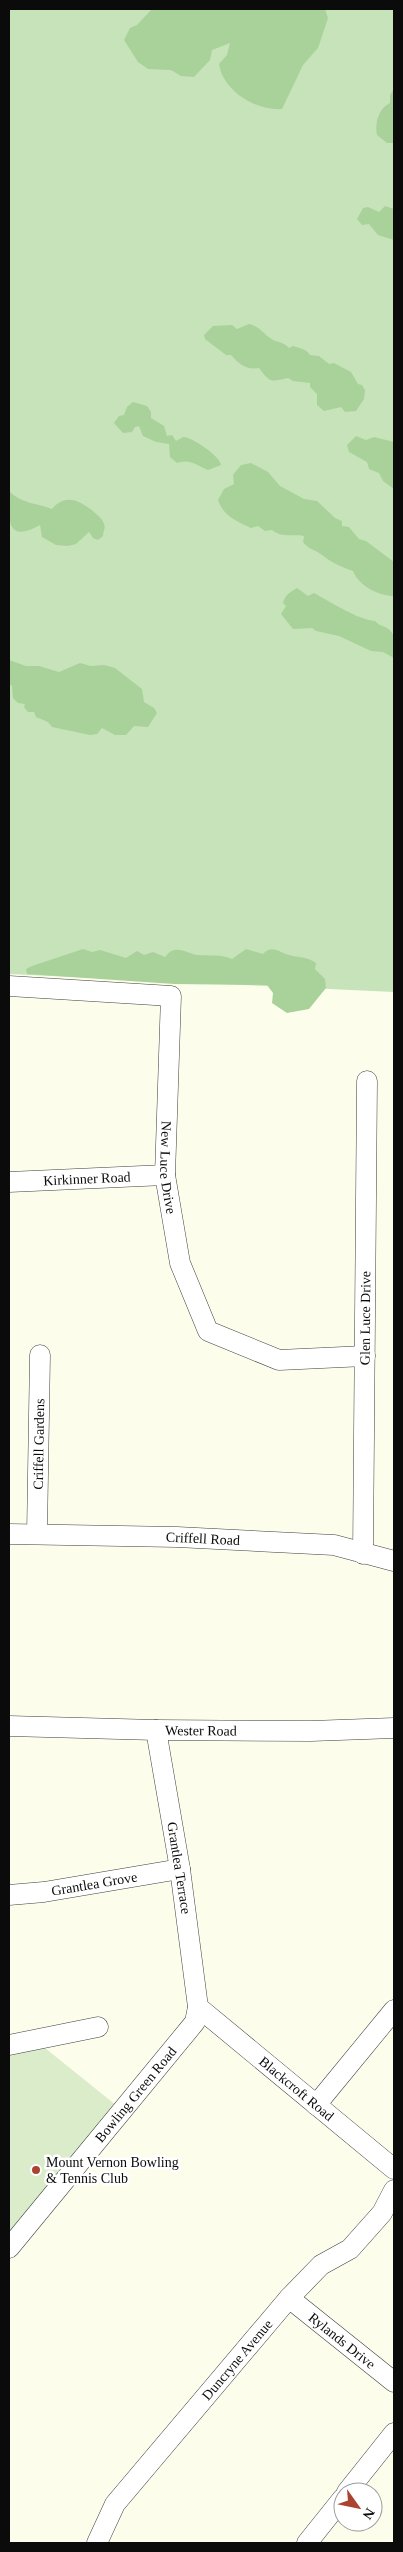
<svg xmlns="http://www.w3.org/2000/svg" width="403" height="2552" font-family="'Times New Roman',serif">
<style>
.green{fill:#c7e3b9}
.forest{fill:#a9d29a}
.pitch{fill:#daecca}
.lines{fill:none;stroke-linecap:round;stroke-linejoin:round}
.minor-casing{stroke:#3e3e3e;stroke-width:21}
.minor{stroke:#fff;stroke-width:20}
.poi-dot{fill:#ac4332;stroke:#fff;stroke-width:2}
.labels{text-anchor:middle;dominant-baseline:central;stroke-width:5;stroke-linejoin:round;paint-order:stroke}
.street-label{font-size:14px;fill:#0b0b0b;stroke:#fff}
.poi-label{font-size:14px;fill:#0b0b0b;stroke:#fff;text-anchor:start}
</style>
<rect width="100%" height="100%" fill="#fdfdec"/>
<!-- green -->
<path class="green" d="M9 9H394V992L9 974Z"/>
<!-- forest -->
<g class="forest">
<path d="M152 9H325L328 18 318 48 303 65 282 109C256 111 223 91 219 64L227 55 230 43 212 50 210 60 194 77 181 76 171 70 148 69 138 62 124 40 130 28 137 25Z"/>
<path d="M394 89V143H387L377 135C375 123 378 109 390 103V95Z"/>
<path d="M385 206 394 209V240L378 235 369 224 362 225 357 219 363 208 368 207 379 212Z"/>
<path d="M249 324C260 327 262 332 270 338 276 343 283 341 289 348L293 346C300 348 306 349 310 355L319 356 329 364 334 363 351 372 358 384 362 385 365 390 364 399 356 411 345 412 341 407 324 411 317 405V394L310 387V383L293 381 288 378C271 382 270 383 259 368 246 370 239 364 231 355H226L205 339 204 335 213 326 232 325 237 329Z"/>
<path d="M133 402 147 406 151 412V418L164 426 167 436 172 435 176 441 183 437C192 437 220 456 221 465L208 470C198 466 190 458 177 463L170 457 169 444 156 442 143 436 139 426 135 427 132 432 123 433 114 423 119 416 124 415 127 407Z"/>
<path d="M356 436 366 440 374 437 394 442V489L383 481 379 473 369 469 367 462 349 452 347 445Z"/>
<path d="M251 463 268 472 280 486 304 499 317 501 335 518 342 521V526L349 527 359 539 366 541 394 562V596C379 596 359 586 353 571 341 567 331 562 322 555 314 549 309 550 303 542L304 536C294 534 281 538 272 530L265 531 258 526 251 528C237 521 224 517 218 500L224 489 234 484 233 475 241 465Z"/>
<path d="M9 491C22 504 37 503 52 509 65 493 80 500 94 512 97 515 103 519 104 524 106 528 103 531 103 536L98 540 93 538 89 532 76 544 68 546 56 545 42 537 40 525C4 545 9 516 9 491Z"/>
<path d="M297 588 308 596 314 593C330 602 359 620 375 621 379 625 380 625 385 627 398 633 394 646 394 658L383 652 371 651 339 636 316 631 312 628 293 629 281 614 286 606 283 603C285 595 290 592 297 588Z"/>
<path d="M9 660 26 666H39L59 672 80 663 91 666 104 665 115 668 142 689 144 702 154 708 157 713 148 727 134 726 126 735H115L102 728 97 734 90 735 52 727 48 722 36 717 34 712H28L24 707 25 704 18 703 13 698 12 686 9 683Z"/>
<path d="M83 949 92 952 100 950 126 958 137 951 144 955 153 952 165 957C175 943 186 953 197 955 209 956 222 954 232 959L246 949 263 954C272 944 279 952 289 955 299 958 306 956 316 963L315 969 325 979 326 988 309 1009 287 1013 272 1003 273 993 267 985 174 984 27 974 26 969 32 966Z"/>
</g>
<!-- pitch -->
<path class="pitch" d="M45 2048 117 2106 9 2233V2055L11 2052Z"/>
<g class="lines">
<defs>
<g id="minor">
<path id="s1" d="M9 986 171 996 165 1175 180 1263 208 1331 279 1360 365 1356"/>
<path id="s2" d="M9 1182 165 1175"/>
<path id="s3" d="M9 1534 177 1537 334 1545 394 1561"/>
<path id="s4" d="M37 1534 40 1355"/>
<path id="s5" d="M363 1554 367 1081"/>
<path id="s6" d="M9 1726 156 1730 311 1731 394 1728"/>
<path id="s7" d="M9 1895 44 1892 180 1869"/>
<path id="s8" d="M198 2007 394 2169"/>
<path d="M9 2045 98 2027"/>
<path d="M316 2105 394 2010"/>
<path id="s9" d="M9 2248 195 2022 198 2007 180 1869 156 1730"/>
<path id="s10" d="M289 2298 394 2382"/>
<path d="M347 2492 394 2433"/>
<path id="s11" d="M97 2543 115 2504 289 2298 321 2265 350 2249 382 2213 394 2190"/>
<path d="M307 2543 343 2498"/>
</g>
</defs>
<!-- minor casing -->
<use href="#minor" class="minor-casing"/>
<!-- minor -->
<use href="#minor" class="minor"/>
</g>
<!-- markers -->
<circle class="poi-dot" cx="36" cy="2170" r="5"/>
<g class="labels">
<!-- street labels -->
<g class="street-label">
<text stroke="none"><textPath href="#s1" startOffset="334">New Luce Drive</textPath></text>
<text stroke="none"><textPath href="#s2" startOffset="78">Kirkinner Road</textPath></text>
<text stroke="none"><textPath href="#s5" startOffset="236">Glen Luce Drive</textPath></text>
<text stroke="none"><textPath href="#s4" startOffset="90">Criffell Gardens</textPath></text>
<text stroke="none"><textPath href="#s3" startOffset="194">Criffell Road</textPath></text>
<text stroke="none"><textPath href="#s6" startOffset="192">Wester Road</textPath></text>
<text transform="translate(179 1868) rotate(81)">Grantlea Terrace</text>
<text stroke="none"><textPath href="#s7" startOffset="86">Grantlea Grove</textPath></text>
<text stroke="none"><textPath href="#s8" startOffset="128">Blackcroft Road</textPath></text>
<text stroke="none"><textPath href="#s9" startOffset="199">Bowling Green Road</textPath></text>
<text stroke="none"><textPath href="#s10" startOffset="68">Rylands Drive</textPath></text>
<text stroke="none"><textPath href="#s11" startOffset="232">Duncryne Avenue</textPath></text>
</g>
<!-- poi labels -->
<g class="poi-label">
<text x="46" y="2162">Mount Vernon Bowling<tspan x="46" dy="16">&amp; Tennis Club</tspan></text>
</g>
</g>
<!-- border -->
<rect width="403" height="2552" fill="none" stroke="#0b0b0b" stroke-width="20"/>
<!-- north arrow -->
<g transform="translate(358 2507) rotate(123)"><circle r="24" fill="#ffffff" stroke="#9d9d9d"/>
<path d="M0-4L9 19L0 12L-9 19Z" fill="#ac4332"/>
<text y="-8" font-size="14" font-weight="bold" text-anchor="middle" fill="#0b0b0b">N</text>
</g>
</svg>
